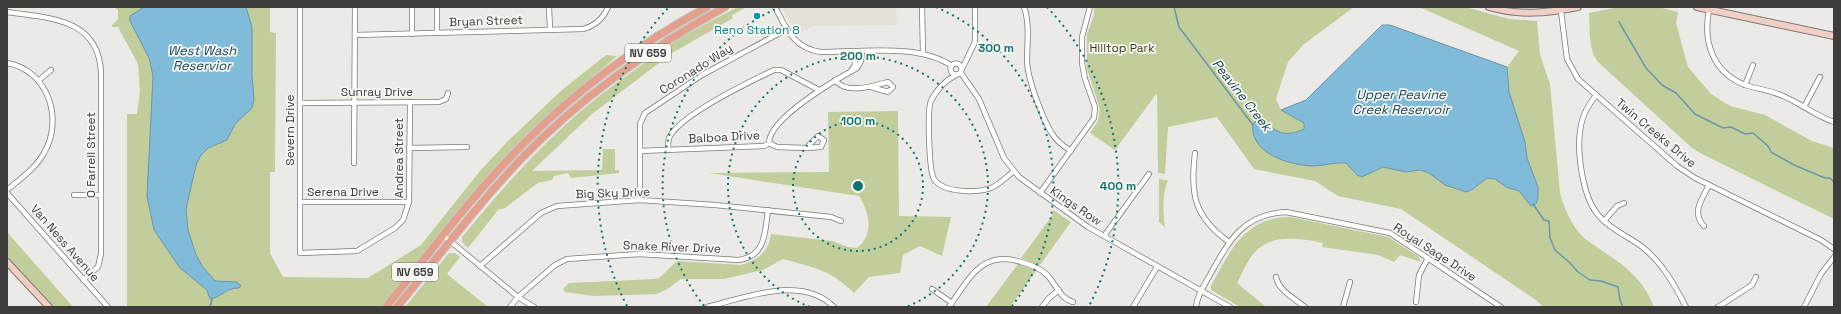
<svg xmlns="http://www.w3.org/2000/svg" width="1841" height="314" font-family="'Space Grotesk',sans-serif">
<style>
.built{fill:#e5e0d6}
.green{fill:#c1cd9b}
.water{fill:#80bbd9;stroke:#6c95aa}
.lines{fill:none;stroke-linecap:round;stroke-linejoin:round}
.stream{stroke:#6c95aa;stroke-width:1.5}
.street-casing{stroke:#7b7a77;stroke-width:6}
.secondary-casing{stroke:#7b7a77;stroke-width:8}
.primary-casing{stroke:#c5c5c4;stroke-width:9}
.street{stroke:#fff;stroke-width:4.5}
.secondary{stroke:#f1cfc5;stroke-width:6}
.primary{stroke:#e39f8b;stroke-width:7}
.ring{fill:none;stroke:#0f766e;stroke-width:2;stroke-dasharray:2 4}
.culture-dot{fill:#0f9aa8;stroke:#f9f7f4;stroke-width:1.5}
.labels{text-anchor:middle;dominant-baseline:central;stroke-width:3.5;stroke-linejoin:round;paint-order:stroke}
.shield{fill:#f9f7f4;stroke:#767573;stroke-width:1}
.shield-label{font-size:11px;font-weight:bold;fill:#3e3d3c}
.street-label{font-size:12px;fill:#3e3d3c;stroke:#f9f7f4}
.culture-label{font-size:12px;fill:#0d838f;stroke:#f9f7f4}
.park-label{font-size:12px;fill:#353d14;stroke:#f9f7f4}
.water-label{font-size:13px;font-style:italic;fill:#16465c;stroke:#f9f7f4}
.centre{fill:#0f766e;stroke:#f9f7f4;stroke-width:2}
.ring-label{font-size:12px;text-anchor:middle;font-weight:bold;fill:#0f766e;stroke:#f9f7f4;stroke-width:3.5;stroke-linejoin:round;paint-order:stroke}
</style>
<rect width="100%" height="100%" fill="#eceae7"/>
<!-- built -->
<path class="built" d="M781 7H896L897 25 813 26 797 35Z"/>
<!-- green -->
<g class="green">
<path d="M114 7H270V32L276 33 275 172H270V253L283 277 368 278 421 245 480 171 507 142 562 90 606 55 617 56C584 85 550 111 519 142 469 193 426 251 381 307H127V114H137L140 91 138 64 118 27H112V25L118 19V10Z"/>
<path d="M738 7H747L732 15 733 18 672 53 592 114 532 171 602 170 603 149H615V170H619V173L571 178 568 173 554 176 552 180 538 183 505 208 498 210 468 248 462 242V237C494 198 528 159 565 125 597 96 633 70 669 46 690 31 715 19 738 7Z"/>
<path d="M1094 7H1354L1303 45 1288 62 1276 99 1281 110 1306 100 1382 25H1390L1507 67 1519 51 1419 7H1465L1509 19 1537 21 1540 55 1550 84 1560 193C1564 208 1572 227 1584 238 1590 243 1598 247 1604 252 1627 267 1644 281 1654 307H1543L1536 300 1401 209 1338 196 1315 181 1254 169 1217 117 1168 127 1165 174 1158 173 1157 93 1115 150 1090 133 1098 121 1100 109 1087 69V34L1094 15Z"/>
<path d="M1619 7H1658L1678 12 1676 23 1688 67 1711 94 1730 106 1765 115 1812 141 1834 148V219L1704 155 1692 148 1598 62C1588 49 1590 29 1589 13Z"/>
<path d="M898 111 899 216 951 217 942 256 920 246 903 255 900 273 869 277 854 293C829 269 815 268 783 259L763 270 724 279H681L669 288 657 294 594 296 565 292 563 289 569 283 655 279 659 278 677 261 740 265C757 261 769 252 771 234L832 241 848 247 857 248C875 234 869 212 859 196L709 173 829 172 828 112Z"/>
<path d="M1159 179 1168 180C1162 193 1163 213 1165 227L1159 222Z"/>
<path d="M1053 210 1071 222 1040 265 1021 258 1052 216Z"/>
<path d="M1291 217 1388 237 1419 257 1421 262 1400 255 1394 262 1378 255 1322 247 1323 243C1300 238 1272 233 1254 253 1247 261 1242 274 1237 283L1266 307H1240L1211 290V286C1231 250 1244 217 1291 217Z"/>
<path d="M7 232 73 307H53L7 257Z"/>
<path d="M449 253H455L460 257 447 274 488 307H405Z"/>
<path d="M1018 264 1036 271 1010 307H986Z"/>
</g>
<!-- water -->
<g class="water">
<path d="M144 7H246L252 27V75L254 100 252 108 235 124 227 140 208 148 201 155 196 165 186 209 188 230 196 255 203 267 215 281 237 282 241 286 239 288C225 288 222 297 210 299L207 290 180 268 154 230 147 196 153 76 149 58 130 21V16Z"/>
<path d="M1382 25H1390L1507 67 1509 92 1525 142 1527 158 1538 187V198L1536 204 1531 206 1519 191 1506 187 1495 179 1487 178 1473 189 1466 192 1445 185 1429 173 1420 170 1406 172 1383 167 1362 177 1357 175 1346 163C1334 162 1324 166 1312 166 1289 165 1249 153 1253 124L1257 120C1277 128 1280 140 1304 129V123L1281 110 1306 100Z"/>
</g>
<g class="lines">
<!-- stream -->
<g class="stream">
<path d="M1174 7 1179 27 1253 125"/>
<path d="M1619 22 1646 68 1662 85 1676 93 1695 114 1723 128 1731 127 1745 134 1753 133 1768 146 1771 152 1794 165 1825 178H1830L1834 182"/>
<path d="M1533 204 1544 220 1549 221 1550 238 1555 250 1570 263 1578 272 1590 280 1601 281 1618 287 1620 300 1623 307"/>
<path d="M210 307 212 299"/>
</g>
<defs>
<g id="street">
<path d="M300 7V253L357 251 395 228 403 220 409 202 410 102"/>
<path d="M437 7V33"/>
<path d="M549 7 550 29"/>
<path d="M775 7C786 28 794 49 821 52 861 52 919 43 952 66"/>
<path d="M922 7 923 53"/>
<path d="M1024 7C1030 24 1027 44 1027 62 1028 80 1042 117 1051 132 1056 141 1063 146 1071 151"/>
<path d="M1709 10C1703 41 1712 72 1745 85 1757 89 1770 90 1783 96 1800 103 1816 116 1834 122"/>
<path d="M1561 11 1567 59 1578 79 1677 166 1695 178 1821 240 1834 249"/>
<path d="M7 12C49 18 99 18 101 73V254L98 267 83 280"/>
<path d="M412 34V7"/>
<path d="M355 35 583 29C595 26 603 19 608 7"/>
<path d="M7 63C48 70 64 119 44 153 36 168 20 179 7 190"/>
<circle cx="956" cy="69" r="5.5"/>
<path d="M962 69 975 42V7"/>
<path d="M851 71 855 65 854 52"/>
<path d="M961 73 979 99 1004 158 1019 177 1088 227 1230 307"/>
<path d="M956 75C946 80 936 90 931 101 927 109 929 171 934 179 943 193 977 193 991 188 999 185 1006 177 1013 172"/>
<path d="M39 80 51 70"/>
<path d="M835 80C846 95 873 86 888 82L893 87 888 92 871 87"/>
<path d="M1745 85 1753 65"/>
<path d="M1596 95C1589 104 1583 114 1581 125 1576 149 1582 197 1599 216 1610 229 1627 236 1641 246 1662 262 1674 284 1686 307"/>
<path d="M301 103 439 102 446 99 448 93"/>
<path d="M1804 107 1820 77"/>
<path d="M818 136 824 140 821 147 806 148Z"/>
<path d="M769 143 777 147 806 148"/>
<path d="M409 148 467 147"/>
<path d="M668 150C668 146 668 142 669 138 679 115 751 81 774 70H781L819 90"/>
<path d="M640 151 764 146 769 143C769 118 837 79 857 68L861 61 862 51"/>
<path d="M1195 153C1190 194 1194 217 1229 242"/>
<path d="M354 163 355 7"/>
<path d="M7 193 108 307"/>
<path d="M1040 193 1094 118 1095 107 1085 79 1082 63V37L1090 7"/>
<path d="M74 195H101"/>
<path d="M640 200V124L645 113 702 75 787 29"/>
<path d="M300 202H409"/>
<path d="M1604 221 1617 206 1624 203"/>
<path d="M1704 226C1691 213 1702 199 1709 185"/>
<path d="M444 236 518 297 534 307"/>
<path d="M1104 236 1149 174"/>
<path d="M480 266 541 213 557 206 640 200 715 205 831 217 841 221"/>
<path d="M1276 277C1279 291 1294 298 1305 307"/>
<path d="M932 289 952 303"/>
<path d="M1416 302 1419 275 1428 258"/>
<path d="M510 307 518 297 555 265 567 259 639 254 739 260C766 256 765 232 768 210"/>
<path d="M707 307C745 298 802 274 834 307"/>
<path d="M949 307C969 279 982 249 1021 262 1031 265 1041 268 1048 276 1056 285 1061 299 1073 302"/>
<path d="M1042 307 1049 298 1059 290"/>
<path d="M1133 307 1157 267"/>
<path d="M1196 307C1197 295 1205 284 1211 273 1230 239 1244 214 1286 212L1390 233 1501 307"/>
<path d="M1343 307 1350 282"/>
<path d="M1718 307 1752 285 1756 277"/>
<path d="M1804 307 1821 274 1834 257"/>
</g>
<g id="secondary">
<path d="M1489 7C1519 16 1548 13 1578 7"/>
<path d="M1697 7 1834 36"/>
<path d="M7 262 49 307"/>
</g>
<g id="primary">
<path d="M386 307C431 251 474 193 525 142 578 89 641 43 707 7"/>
<path d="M397 307C438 257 477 205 522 158 581 97 650 48 725 7"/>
</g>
</defs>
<!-- street casing -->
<use href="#street" class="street-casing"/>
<!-- secondary casing -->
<use href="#secondary" class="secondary-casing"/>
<!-- primary casing -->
<use href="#primary" class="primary-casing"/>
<!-- street -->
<use href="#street" class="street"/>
<!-- secondary -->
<use href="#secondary" class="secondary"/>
<!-- primary -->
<use href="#primary" class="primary"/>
</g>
<!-- distance rings -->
<g class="ring">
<circle cx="858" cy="186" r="65"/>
<path d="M810 307A130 130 0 1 1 906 307"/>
<path d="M704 306A195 195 0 0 1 780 7M936 7A195 195 0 0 1 1012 306"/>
<path d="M627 306A260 260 0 0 1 669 7M1047 7A260 260 0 0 1 1089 306"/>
</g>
<!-- markers -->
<circle class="culture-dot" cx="757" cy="16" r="4"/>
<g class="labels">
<!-- shield labels -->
<g class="shield">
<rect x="625" y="44" width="46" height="18" rx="3"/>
<rect x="392" y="263" width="46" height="18" rx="3"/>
</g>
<g class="shield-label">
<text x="648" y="53">NV 659</text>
<text x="415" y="272">NV 659</text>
</g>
<!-- street labels -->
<g class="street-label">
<text transform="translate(486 21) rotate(-2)">Bryan Street</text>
<text transform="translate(696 69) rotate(-32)">Coronado Way</text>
<text x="377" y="92">Sunray Drive</text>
<text transform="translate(290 130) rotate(-90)">Severn Drive</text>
<text transform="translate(1656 133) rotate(40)">Twin Creeks Drive</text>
<text transform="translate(724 137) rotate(-3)">Balboa Drive</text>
<text transform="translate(91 155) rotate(-90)">O Farrell Street</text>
<text transform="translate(399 158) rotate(-90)">Andrea Street</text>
<text x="343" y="192">Serena Drive</text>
<text transform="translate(613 193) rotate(-2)">Big Sky Drive</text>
<text transform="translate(1076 206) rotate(34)">Kings Row</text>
<text transform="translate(65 243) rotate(49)">Van Ness Avenue</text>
<text transform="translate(672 247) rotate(2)">Snake River Drive</text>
<text transform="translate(1435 252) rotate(33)">Royal Sage Drive</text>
</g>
<!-- culture labels -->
<g class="culture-label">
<text x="757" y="30">Reno Station 8</text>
</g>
<!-- park labels -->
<g class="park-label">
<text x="1122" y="48">Hilltop Park</text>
</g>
<!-- water labels -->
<g class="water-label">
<text x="202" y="50">West Wash<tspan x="202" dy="15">Reservior</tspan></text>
<text x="1401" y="94">Upper Peavine<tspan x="1401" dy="15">Creek Reservoir</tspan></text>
<text transform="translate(1242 95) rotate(52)">Peavine Creek</text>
</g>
</g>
<circle cx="858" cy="186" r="6" class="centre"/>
<g class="ring-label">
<text x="996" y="52">300 m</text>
<text x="858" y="60">200 m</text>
<text x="858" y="125">100 m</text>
<text x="1118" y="190">400 m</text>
</g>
<!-- border -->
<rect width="1841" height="314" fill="none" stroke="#3e3d3c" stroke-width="16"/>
</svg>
